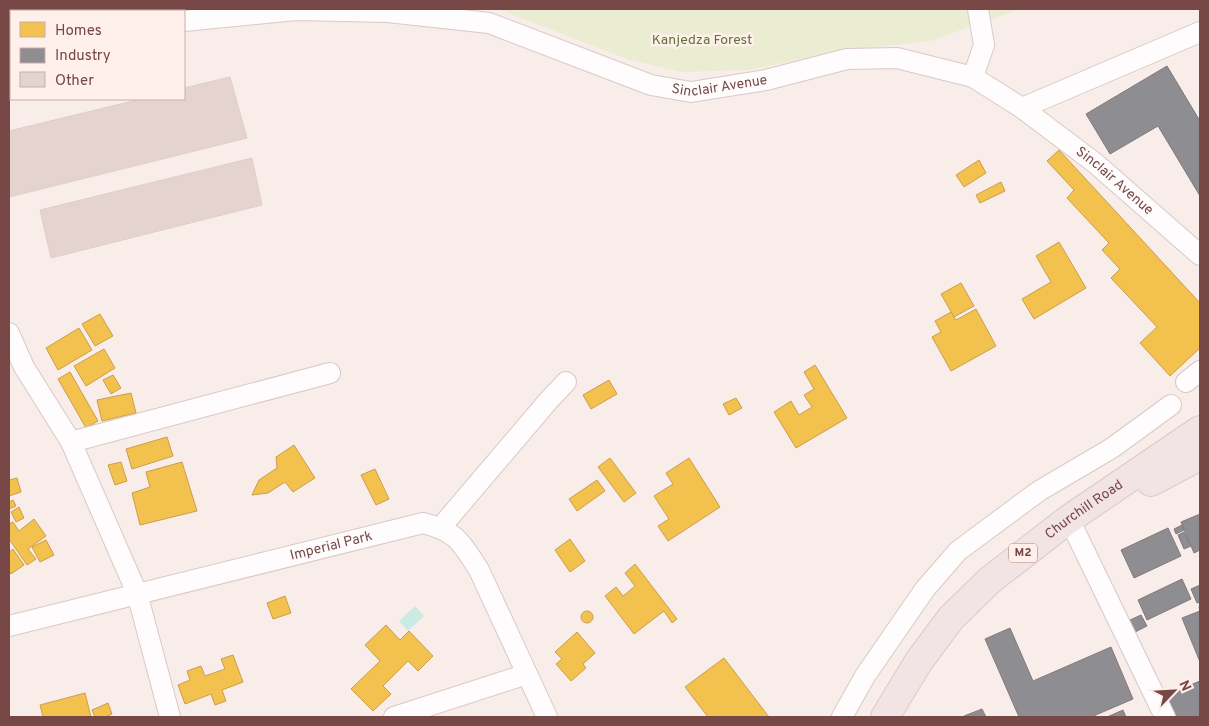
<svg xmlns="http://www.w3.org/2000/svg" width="1209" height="726" font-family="Overpass,sans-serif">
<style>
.green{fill:#ebedd2}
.water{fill:#caeae2}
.homes{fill:#f2c14e;stroke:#cd9d4c}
.industry{fill:#8d8d92;stroke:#87787c}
.building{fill:#e5d3d0;stroke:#e1cdcb}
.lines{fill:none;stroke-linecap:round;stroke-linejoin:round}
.minor-casing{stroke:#d9c9c7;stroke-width:22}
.highway-casing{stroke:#dacac8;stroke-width:30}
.minor{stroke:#fefcfc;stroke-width:20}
.highway{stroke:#f2e4e4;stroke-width:28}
.labels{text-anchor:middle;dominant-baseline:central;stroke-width:5;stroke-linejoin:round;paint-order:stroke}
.shield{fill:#fff0eb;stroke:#a07a78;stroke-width:1}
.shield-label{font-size:12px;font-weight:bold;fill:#784847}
.park-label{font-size:14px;fill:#5e7339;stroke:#fff0eb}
.street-label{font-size:14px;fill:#784847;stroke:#fff0eb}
</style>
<rect width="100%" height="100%" fill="#f8ede9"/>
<!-- green -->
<path class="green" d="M498 9H1020L930 41 833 52 750 70 680 72 627 59Z"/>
<!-- water -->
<path class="water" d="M415 606 424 616 408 631 399 621Z"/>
<!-- homes -->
<g class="homes">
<path d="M1059 150 1200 303V348L1170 376 1140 343 1157 327 1111 278 1120 269 1102 250 1109 243 1067 198 1074 190 1047 161Z"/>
<path d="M979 160 986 173 964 187 956 175Z"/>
<path d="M1001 182 1005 191 980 203 976 195Z"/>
<path d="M1059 242 1086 288 1034 319 1022 299 1051 282 1036 256Z"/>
<path d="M961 283 974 306 954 317 941 294Z"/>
<path d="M976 309 996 346 951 371 932 337 941 332 935 321 951 312 956 320Z"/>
<path d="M100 314 113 336 95 346 82 324Z"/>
<path d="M79 328 92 350 58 370 46 348Z"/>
<path d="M104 349 115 368 86 386 74 366Z"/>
<path d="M815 365 847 418 796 448 774 412 791 401 799 415 812 407 804 395 814 389 804 372Z"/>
<path d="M70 372 98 421 86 428 58 379Z"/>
<path d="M113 375 121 388 111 394 103 380Z"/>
<path d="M609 380 617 394 591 409 583 395Z"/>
<path d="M131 393 136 413 102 421 97 400Z"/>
<path d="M736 398 742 408 729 415 723 404Z"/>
<path d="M167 437 173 456 132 469 126 449Z"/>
<path d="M294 445 315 478 293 492 285 482 268 493 252 495 259 480 277 468 276 457Z"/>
<path d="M610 458 636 493 624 502 598 467Z"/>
<path d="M689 458 720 507 668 541 658 526 669 519 654 496 673 484 666 473Z"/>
<path d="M121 462 127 481 115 485 108 465Z"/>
<path d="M182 462 197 511 140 525 132 493 150 487 146 472Z"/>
<path d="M375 469 389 499 376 505 361 475Z"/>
<path d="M17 478 21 492 9 496V480Z"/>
<path d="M597 480 605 491 577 511 569 499Z"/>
<path d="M13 500 16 506 9 509V502Z"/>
<path d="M19 507 24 518 16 522 11 512Z"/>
<path d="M34 519 46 536 28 549 36 559 27 565 9 539V524L13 522 19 531Z"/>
<path d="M570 539 585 561 570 572 555 550Z"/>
<path d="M46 540 54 555 40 562 32 547Z"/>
<path d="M13 549 24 565 11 574 9 570V552Z"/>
<path d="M635 564 677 619 672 623 664 611 634 634 605 596 616 587 623 596 635 586 625 573Z"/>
<path d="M285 596 291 613 273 619 267 603Z"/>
<circle cx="587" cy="617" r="6"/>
<path d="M386 625 400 640 409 631 433 656 418 671 408 661 383 686 391 694 373 711 351 689 380 661 365 645Z"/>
<path d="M577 632 595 653 583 664 586 668 571 681 556 664 562 659 555 652Z"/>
<path d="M233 655 243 682 222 690 226 701 215 705 211 694 185 704 178 685 190 680 187 671 201 666 205 676 225 669 221 659Z"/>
<path d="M724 658 769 717H708L685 687Z"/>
<path d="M85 693 91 717H43L40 705Z"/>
<path d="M108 703 112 714 105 717H95L92 710Z"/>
</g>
<!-- industry -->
<g class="industry">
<path d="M1167 66 1200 121V196L1158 126 1110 154 1086 114Z"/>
<path d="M1200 514V550L1194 553 1181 522Z"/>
<path d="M1182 525 1184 530 1176 534 1174 529Z"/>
<path d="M1168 528 1181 556 1134 578 1121 550Z"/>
<path d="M1184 532 1191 546 1184 549 1178 535Z"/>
<path d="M1182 579 1191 599 1147 620 1138 600Z"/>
<path d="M1200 585V602L1197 603 1191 589Z"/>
<path d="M1200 606V662L1182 618 1200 611 1199 607Z"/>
<path d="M1141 615 1147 626 1133 633 1128 621Z"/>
<path d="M1010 628 1033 681 1111 647 1133 699 1091 717H1019L985 639Z"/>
<path d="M1200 681V717H1172L1163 696Z"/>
<path d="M982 709 986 717H965L964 716Z"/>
<path d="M1123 710 1126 717H1107Z"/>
</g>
<!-- building -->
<g class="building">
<path d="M230 77 247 138 9 197V131L141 99H184V88Z"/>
<path d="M252 158 262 205 51 258 40 210Z"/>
</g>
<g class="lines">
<defs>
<g id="minor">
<path id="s1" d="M184 21 296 10 388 12 489 23 651 85 691 92 766 80 847 59 897 58 973 77 1022 108 1095 163 1200 255"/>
<path d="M9 43 11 42"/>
<path d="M973 77 984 45 978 9"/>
<path d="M1022 108 1200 32"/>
<path d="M9 333 24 367 71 442 137 593 170 717"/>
<path d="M1186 382 1200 371"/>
<path d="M71 442 330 373"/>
<path d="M1069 519 1165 717"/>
<path d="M441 527 549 400 566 382"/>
<path id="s2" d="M9 626 423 523C456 531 461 542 479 570L547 717"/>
<path d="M394 717 527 674"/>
<path d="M842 717 865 676 925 589 958 551 1039 491 1112 448 1171 405"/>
</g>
<g id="highway">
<path d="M1151 482 1200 456"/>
<path id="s3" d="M885 717 919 661 951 618 990 580 1069 519 1200 430"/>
</g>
</defs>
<!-- minor casing -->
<use href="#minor" class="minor-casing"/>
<!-- highway casing -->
<use href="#highway" class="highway-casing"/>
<!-- minor -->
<use href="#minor" class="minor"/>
<!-- highway -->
<use href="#highway" class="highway"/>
</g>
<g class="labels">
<!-- shield labels -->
<rect class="shield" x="1009" y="543.5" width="28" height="19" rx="4"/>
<g class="shield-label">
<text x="1023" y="553">M2</text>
</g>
<!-- park labels -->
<g class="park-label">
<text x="702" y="40">Kanjedza Forest</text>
</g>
<!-- street labels -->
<g class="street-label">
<text stroke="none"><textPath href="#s1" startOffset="549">Sinclair Avenue</textPath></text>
<text stroke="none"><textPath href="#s1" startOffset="984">Sinclair Avenue</textPath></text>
<text stroke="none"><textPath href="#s3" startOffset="291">Churchill Road</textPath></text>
<text stroke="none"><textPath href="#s2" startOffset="332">Imperial Park</textPath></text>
</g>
</g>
<!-- border -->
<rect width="1209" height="726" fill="none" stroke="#784847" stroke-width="20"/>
<!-- legend -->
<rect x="10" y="10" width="175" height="90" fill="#fff0eb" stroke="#c9ada9"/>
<rect x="20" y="22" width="25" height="15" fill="#f2c14e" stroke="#c9ada9"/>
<text x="55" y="35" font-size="15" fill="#784847">Homes</text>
<rect x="20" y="48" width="25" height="15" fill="#8d8d92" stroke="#c9ada9"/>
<text x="55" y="60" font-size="15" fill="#784847">Industry</text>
<rect x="20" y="72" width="25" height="15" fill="#e5d3d0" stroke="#c9ada9"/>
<text x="55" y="85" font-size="15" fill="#784847">Other</text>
<!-- north arrow -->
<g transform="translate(1174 691) rotate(65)" stroke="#fff0eb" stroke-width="4" paint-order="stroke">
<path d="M0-4L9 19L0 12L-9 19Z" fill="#784847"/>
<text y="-8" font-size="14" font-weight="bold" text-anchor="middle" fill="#784847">N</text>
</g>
</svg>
